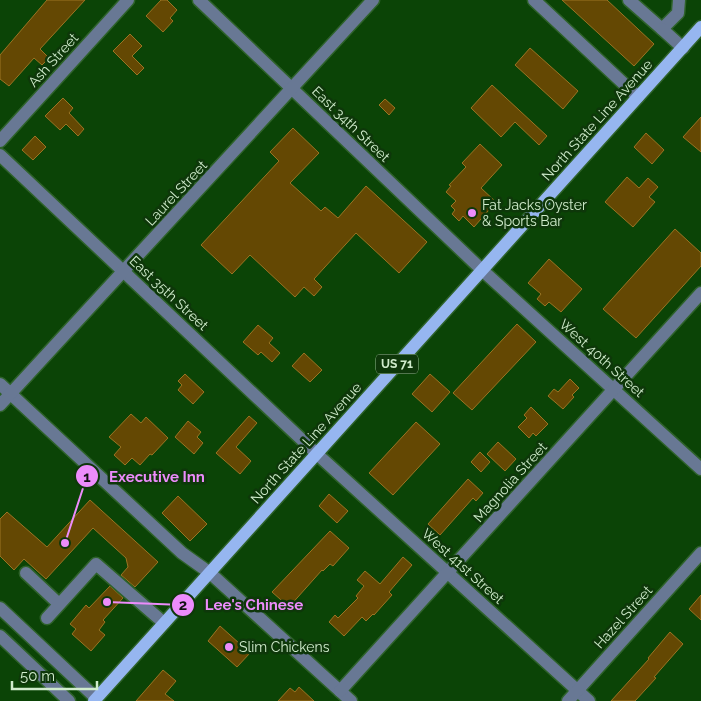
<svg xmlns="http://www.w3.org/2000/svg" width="701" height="701" font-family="Raleway,sans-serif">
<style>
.building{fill:#644803;stroke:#9b7423}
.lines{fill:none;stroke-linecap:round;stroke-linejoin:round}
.minor-casing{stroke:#2e622a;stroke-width:15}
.major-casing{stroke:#2e622a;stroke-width:15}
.minor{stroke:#687894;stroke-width:12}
.major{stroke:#96b6f0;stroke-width:12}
.poi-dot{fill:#ec8cfb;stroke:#0e370a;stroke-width:2}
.labels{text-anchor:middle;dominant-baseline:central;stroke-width:5;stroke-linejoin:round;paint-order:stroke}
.shield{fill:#0e370a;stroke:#96b692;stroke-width:1}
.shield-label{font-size:12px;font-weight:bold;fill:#d0eccc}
.street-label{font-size:14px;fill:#d0eccc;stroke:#0e370a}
.poi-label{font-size:14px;fill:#d0eccc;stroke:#0e370a;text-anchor:start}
.leader{fill:none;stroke:#ec8cfb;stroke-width:2}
.callout-dot{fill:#ec8cfb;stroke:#0e370a;stroke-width:2}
.mark-label{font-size:15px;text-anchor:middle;font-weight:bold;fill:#111}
.callout-label{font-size:15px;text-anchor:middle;font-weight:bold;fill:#ec8cfb;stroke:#0e370a;stroke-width:5;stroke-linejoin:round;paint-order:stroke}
</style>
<rect width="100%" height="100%" fill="#0b4406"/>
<!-- building -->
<g class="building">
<path d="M47 0H85L40 49 49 58 42 65 34 58 9 86 0 79V55Z"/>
<path d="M161 0H167L177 10 170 18 173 21 163 32 146 16Z"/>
<path d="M562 0H607L654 44 634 66Z"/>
<path d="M130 34 142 46 132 56 144 68 137 75 113 51Z"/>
<path d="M530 48 578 91 563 109 515 65Z"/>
<path d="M492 85 547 136 539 145 515 122 501 137 471 108Z"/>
<path d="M63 98 73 108 69 113 84 129 78 136 66 124 60 130 45 116Z"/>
<path d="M385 99 395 108 389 115 379 105Z"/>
<path d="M701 117V152L683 137Z"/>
<path d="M293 128 319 153 290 183 321 211 325 207 338 218 366 186 427 242 399 273 356 233 314 279 322 287 314 296 304 287 295 297 250 255 232 274 201 245 279 161 270 152Z"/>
<path d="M646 133 664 150 652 164 634 147Z"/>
<path d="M35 136 46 147 33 160 22 150Z"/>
<path d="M480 144 502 165 481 188 496 202 474 227 463 216 459 221 452 214 455 210 451 206 456 201 446 192 451 186 449 185 466 167 462 163Z"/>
<path d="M627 177 639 188 648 178 658 187 649 197 655 202 633 227 605 202Z"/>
<path d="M675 229 701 253V266L636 338 603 309Z"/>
<path d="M549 259 582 289 561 312 549 302 545 306 537 299 541 294 528 283Z"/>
<path d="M517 324 536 342 472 410 453 393Z"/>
<path d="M258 325 273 338 269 343 280 353 272 362 261 352 258 355 243 342Z"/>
<path d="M304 353 322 370 310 382 292 366Z"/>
<path d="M185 374 204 392 193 404 178 390 182 385 178 381Z"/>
<path d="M430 374 450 392 432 412 412 394Z"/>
<path d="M570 379 579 388 572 395 574 397 563 409 548 396 554 389 558 392Z"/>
<path d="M531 407 548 424 536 436 533 433 529 438 518 427 527 418 524 415Z"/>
<path d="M131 414 141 423 146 417 168 438 152 455 150 454 140 465 132 458 125 465 114 455 121 447 109 437Z"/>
<path d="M249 416 257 423 236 447 251 461 240 474 216 453Z"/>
<path d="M188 421 201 432 197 437 203 443 194 454 175 437Z"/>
<path d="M416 422 440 444 393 495 369 473Z"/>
<path d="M498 442 516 459 505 471 487 454Z"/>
<path d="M480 452 490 462 481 472 471 462Z"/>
<path d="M468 479 483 493 476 501 473 498 440 535 428 524Z"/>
<path d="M329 494 348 511 337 523 319 506Z"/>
<path d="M178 496 207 524 190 541 162 513Z"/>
<path d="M90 500 158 562 135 587 121 575 128 567 126 558 93 528 46 579 24 559 14 570 0 556V519L7 512 47 547Z"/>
<path d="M330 531 349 548 333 566 330 564 323 571 322 570 289 607 272 592Z"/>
<path d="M403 557 412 565 389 592 392 595 374 615 373 614 366 621 362 617 344 636 329 622 335 615 338 618 358 598 356 596 364 586 357 580 365 571 380 584Z"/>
<path d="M110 586 123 598 103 620 105 622 99 630 105 635 91 651 72 634 76 629 70 624 86 605 89 608Z"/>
<path d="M701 595V620L689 609Z"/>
<path d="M220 626 250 653 237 667 208 641Z"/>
<path d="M670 632 683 644 654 677 656 678 635 701H611L649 659 648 658Z"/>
<path d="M163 670 176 681 165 694 174 701H136Z"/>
<path d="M299 687 314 701H278L290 688 295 692Z"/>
</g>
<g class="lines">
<defs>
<g id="minor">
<path d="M199 0 482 270 701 469"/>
<path d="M534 0 638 97"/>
<path d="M629 0 662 29 678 13 679 0"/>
<path d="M662 29 683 48"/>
<path d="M0 141 128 0"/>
<path d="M0 155 317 454 589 701"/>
<path d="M0 384 182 553 210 573 351 701"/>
<path d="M0 405 373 0"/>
<path d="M26 573 59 604"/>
<path d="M0 608 96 698"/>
<path d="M47 618 96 564 164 623"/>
<path d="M0 636 69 701"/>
<path d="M340 691 701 293"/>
<path d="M568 701 701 553"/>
</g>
<path id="major" d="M94 701 701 27"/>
</defs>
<!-- minor casing -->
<use href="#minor" class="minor-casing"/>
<!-- major casing -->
<use href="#major" class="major-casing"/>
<!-- minor -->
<use href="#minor" class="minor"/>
<!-- major -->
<use href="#major" class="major"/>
</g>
<!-- markers -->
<g class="poi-dot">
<circle cx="472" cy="213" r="5"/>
<circle cx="229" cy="647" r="5"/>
</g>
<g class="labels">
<!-- shield labels -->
<rect class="shield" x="376" y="354.5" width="42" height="19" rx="4"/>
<g class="shield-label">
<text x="397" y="364">US 71</text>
</g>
<!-- street labels -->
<g class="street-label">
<text transform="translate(53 60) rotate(-48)">Ash Street</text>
<text transform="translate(597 120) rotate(-48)">North State Line Avenue</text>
<text transform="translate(351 124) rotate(44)">East 34th Street</text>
<text transform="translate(176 193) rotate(-47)">Laurel Street</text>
<text transform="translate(169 293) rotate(43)">East 35th Street</text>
<text transform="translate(602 358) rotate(42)">West 40th Street</text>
<text transform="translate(306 443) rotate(-48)">North State Line Avenue</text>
<text transform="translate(510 482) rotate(-48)">Magnolia Street</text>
<text transform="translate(463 566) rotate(42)">West 41st Street</text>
<text transform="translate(623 617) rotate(-48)">Hazel Street</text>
</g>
<!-- poi labels -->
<g class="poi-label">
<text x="482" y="205">Fat Jacks Oyster<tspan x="482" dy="16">&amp; Sports Bar</tspan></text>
<text x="239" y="647">Slim Chickens</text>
</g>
</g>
<!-- callouts -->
<path class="leader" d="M65 543L87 476M107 602L183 605"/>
<g class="callout-dot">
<circle cx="65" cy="543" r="5"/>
<circle cx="107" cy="602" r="5"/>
<circle cx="87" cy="476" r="12"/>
<circle cx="183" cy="605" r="12"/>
</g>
<g class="mark-label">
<text x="87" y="482">1</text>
<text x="183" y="610">2</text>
</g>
<g class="callout-label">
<text x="157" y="482">Executive Inn</text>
<text x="254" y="610">Lee's Chinese</text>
</g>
<!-- scale -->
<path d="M12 681v8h85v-8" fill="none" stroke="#d0eccc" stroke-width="2.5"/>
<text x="20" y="681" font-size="15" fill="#d0eccc" stroke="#0e370a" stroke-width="4" paint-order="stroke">50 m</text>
</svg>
